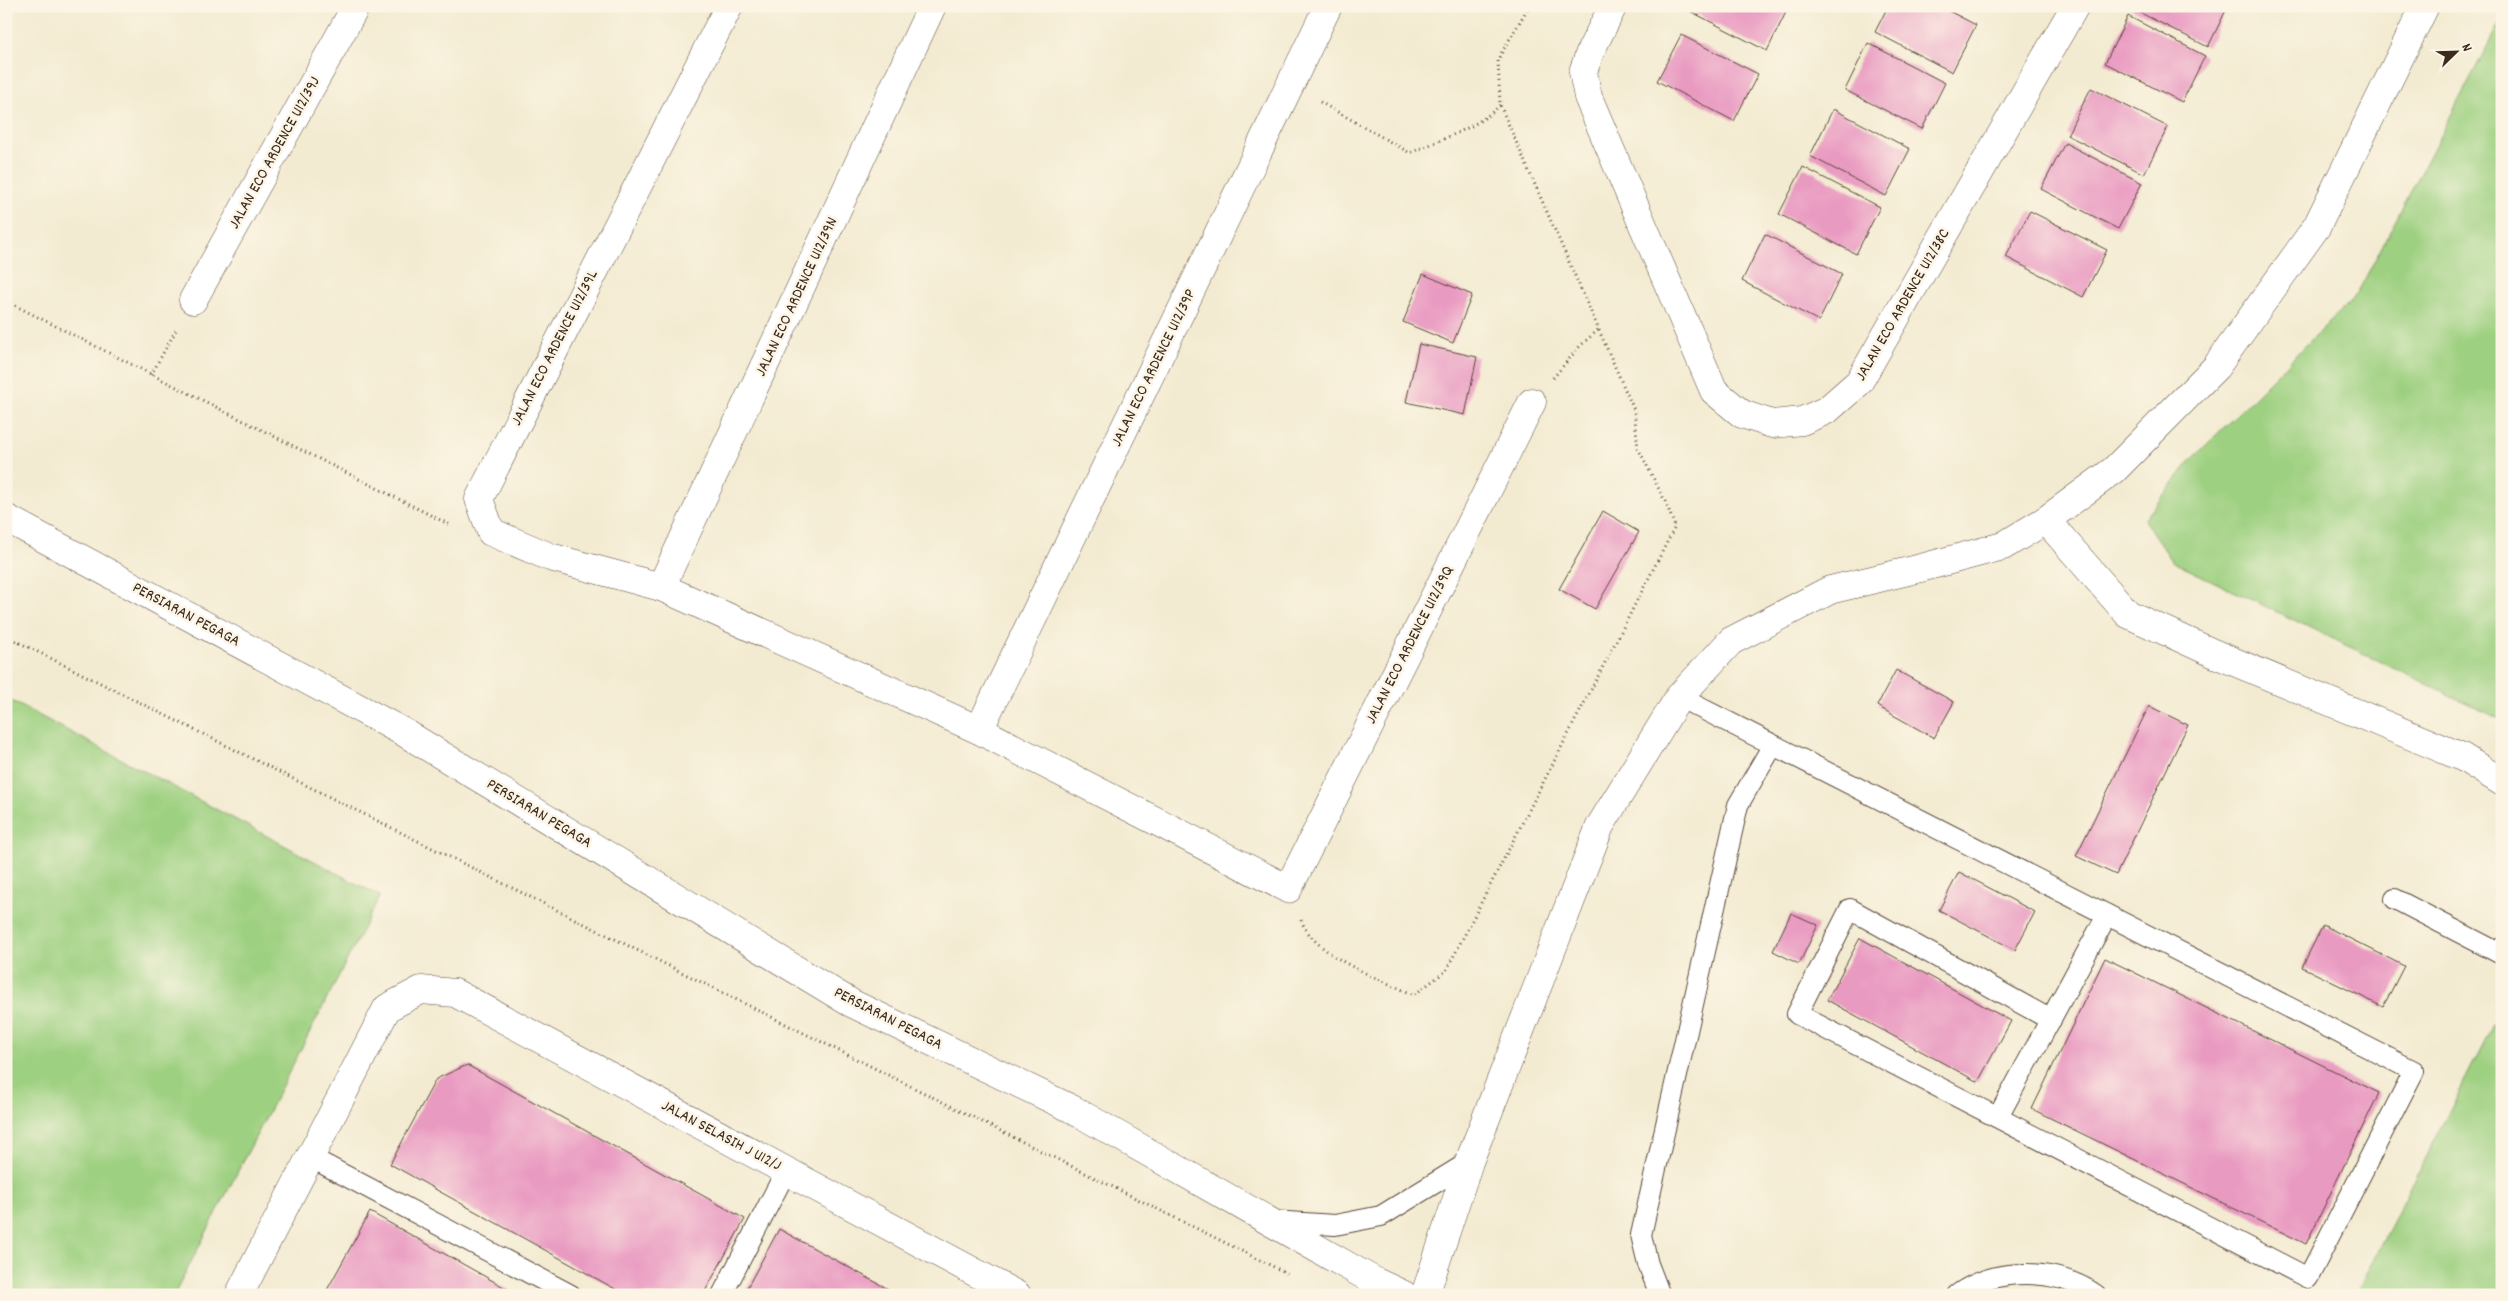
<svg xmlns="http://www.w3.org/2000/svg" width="2508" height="1301" font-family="Dekko,sans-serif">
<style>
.green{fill:#9dd080;stroke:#6c7d4f}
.building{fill:#e99ac1}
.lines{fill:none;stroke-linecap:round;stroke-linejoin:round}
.service-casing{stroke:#574739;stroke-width:22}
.minor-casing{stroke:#574739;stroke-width:29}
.path{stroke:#574739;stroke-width:3;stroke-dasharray:1 4;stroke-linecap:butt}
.service{stroke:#fff;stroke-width:20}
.minor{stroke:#fff;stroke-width:28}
.labels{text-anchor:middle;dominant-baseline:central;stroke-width:5;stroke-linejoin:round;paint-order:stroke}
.street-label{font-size:16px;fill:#3b2a1e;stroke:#fcf5e5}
</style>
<rect width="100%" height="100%" fill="#fcf5e5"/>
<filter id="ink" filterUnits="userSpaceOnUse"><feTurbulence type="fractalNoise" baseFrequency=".02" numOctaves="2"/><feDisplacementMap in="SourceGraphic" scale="10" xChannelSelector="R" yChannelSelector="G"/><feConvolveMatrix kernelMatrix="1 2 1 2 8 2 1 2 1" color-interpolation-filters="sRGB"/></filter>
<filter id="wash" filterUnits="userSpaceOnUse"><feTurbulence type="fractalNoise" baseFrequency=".0096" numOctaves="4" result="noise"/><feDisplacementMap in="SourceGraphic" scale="20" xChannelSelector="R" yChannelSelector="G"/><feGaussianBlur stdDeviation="1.12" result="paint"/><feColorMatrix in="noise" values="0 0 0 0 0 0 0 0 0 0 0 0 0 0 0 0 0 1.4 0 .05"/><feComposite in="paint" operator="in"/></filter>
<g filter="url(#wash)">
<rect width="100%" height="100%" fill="#f3ebd1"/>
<!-- green -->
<g class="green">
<path d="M2502 18V720L2173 562 2144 520 2192 459 2357 294Z"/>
<path d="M6 698 380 896 174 1295H6Z"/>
<path d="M2502 1007V1295H2356Z"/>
</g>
<g id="blocks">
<!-- building -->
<g class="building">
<path d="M1693 6H1789L1767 51 1690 11Z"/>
<path d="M1888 6H1939L1976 25 1952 72 1875 32Z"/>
<path d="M2132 6H2228L2208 47 2131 8Z"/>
<path d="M2128 16 2205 56 2182 102 2105 63Z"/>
<path d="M1681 35 1758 74 1734 121 1657 81Z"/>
<path d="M1868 43 1945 83 1922 129 1845 90Z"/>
<path d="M2091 88 2168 127 2144 174 2067 135Z"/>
<path d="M1833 109 1910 149 1886 196 1810 156Z"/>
<path d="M2065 143 2142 183 2118 229 2041 189Z"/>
<path d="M1803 167 1880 207 1856 254 1779 214Z"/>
<path d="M2030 211 2107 250 2083 297 2006 257Z"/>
<path d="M1765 234 1842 274 1819 321 1742 281Z"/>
<path d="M1423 274 1472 295 1453 343 1403 322Z"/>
<path d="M1419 344 1477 357 1465 415 1406 402Z"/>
<path d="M1603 511 1639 532 1595 609 1559 589Z"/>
<path d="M1896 670 1954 702 1934 738 1877 706Z"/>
<path d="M2149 706 2188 725 2116 875 2076 856Z"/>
<path d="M1959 872 2035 912 2015 950 1939 910Z"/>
<path d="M1791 913 1818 925 1799 964 1773 951Z"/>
<path d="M2323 925 2404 966 2383 1007 2302 967Z"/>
<path d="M1860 938 2011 1021 1978 1082 1827 1000Z"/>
<path d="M2105 958 2379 1093 2306 1244 2032 1109Z"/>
<path d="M467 1065 745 1219 703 1295H626L390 1164 436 1079Z"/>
<path d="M370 1212 518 1295H329L327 1290Z"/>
<path d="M779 1229 899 1295H743Z"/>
</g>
</g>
</g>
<g filter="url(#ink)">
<use href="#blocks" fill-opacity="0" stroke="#574739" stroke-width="1"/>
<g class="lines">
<defs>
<g id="service">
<path d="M1679 697 2414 1071 2308 1278 1797 1014 1850 909 2051 1020"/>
<path d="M2395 899 2499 953 2502 948"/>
<path d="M1998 1117 2107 915"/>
<path d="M310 1157 571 1295"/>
<path d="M1272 1221 1335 1225 1381 1216 1469 1162"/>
<path d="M722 1295 786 1171"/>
<path d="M1660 1295 1648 1264 1641 1235 1738 805 1773 745"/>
<path d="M1957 1295C1996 1266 2057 1268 2096 1295"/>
</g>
<g id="minor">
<path d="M729 6 479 499 491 532 550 557 661 587 979 730 1288 889 1532 402"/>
<path d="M1613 6 1590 52 1583 72 1588 97 1714 391 1742 414 1772 424 1802 421 1827 410 1859 382 2075 6"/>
<path d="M193 300 356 6"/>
<path d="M6 518 405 733 851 1003 1072 1109 1376 1282 1404 1295"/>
<path d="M2046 520 2128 614 2213 653 2462 757 2502 782"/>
<path d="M661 587 932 6"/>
<path d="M979 730 1328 6"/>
<path d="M239 1295 387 1008 421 990 455 993 1017 1295"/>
<path d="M1425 1295 1469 1162 1600 826 1679 697 1731 641 1830 590 1917 569 2003 546 2046 520 2114 470 2216 367 2317 226 2425 6"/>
</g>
</defs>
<!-- service casing -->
<use href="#service" class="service-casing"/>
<!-- minor casing -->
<use href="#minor" class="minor-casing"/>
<!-- path -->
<g class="path">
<path d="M1320 102 1410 153C1439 140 1478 128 1500 105"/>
<path d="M6 301 452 526"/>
<path d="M151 375 176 330"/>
<path d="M1553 378 1580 346 1599 329"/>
<path d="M6 636 1288 1274"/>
<path d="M1301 920C1316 958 1379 978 1414 995L1446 971 1675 527 1667 505 1638 448 1634 410 1500 105 1498 59 1529 6"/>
</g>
<!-- service -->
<use href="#service" class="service"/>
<!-- minor -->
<use href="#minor" class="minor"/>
</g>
</g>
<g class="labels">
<!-- street labels -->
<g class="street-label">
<text transform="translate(275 153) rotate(-61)">JALAN ECO ARDENCE U12/39J</text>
<text transform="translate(797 297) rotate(-65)">JALAN ECO ARDENCE U12/39N</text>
<text transform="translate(1903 305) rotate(-60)">JALAN ECO ARDENCE U12/38C</text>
<text transform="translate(555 348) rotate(-63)">JALAN ECO ARDENCE U12/39L</text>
<text transform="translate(1154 368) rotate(-64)">JALAN ECO ARDENCE U12/39P</text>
<text transform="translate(186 615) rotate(28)">PERSIARAN PEGAGA</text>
<text transform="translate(1410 645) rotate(-63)">JALAN ECO ARDENCE U12/39Q</text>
<text transform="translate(539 814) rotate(31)">PERSIARAN PEGAGA</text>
<text transform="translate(888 1019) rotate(27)">PERSIARAN PEGAGA</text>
<text transform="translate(721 1136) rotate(28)">JALAN SELASIH J U12/J</text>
</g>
</g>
<!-- margin -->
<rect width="2508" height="1301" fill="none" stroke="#fcf5e5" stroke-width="25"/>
<!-- north arrow -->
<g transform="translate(2456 52) rotate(67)" stroke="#fcf5e5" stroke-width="4" paint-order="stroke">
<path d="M0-4L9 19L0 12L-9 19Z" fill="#3b2a1e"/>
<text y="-8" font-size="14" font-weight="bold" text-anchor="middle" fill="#3b2a1e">N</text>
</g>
</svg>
